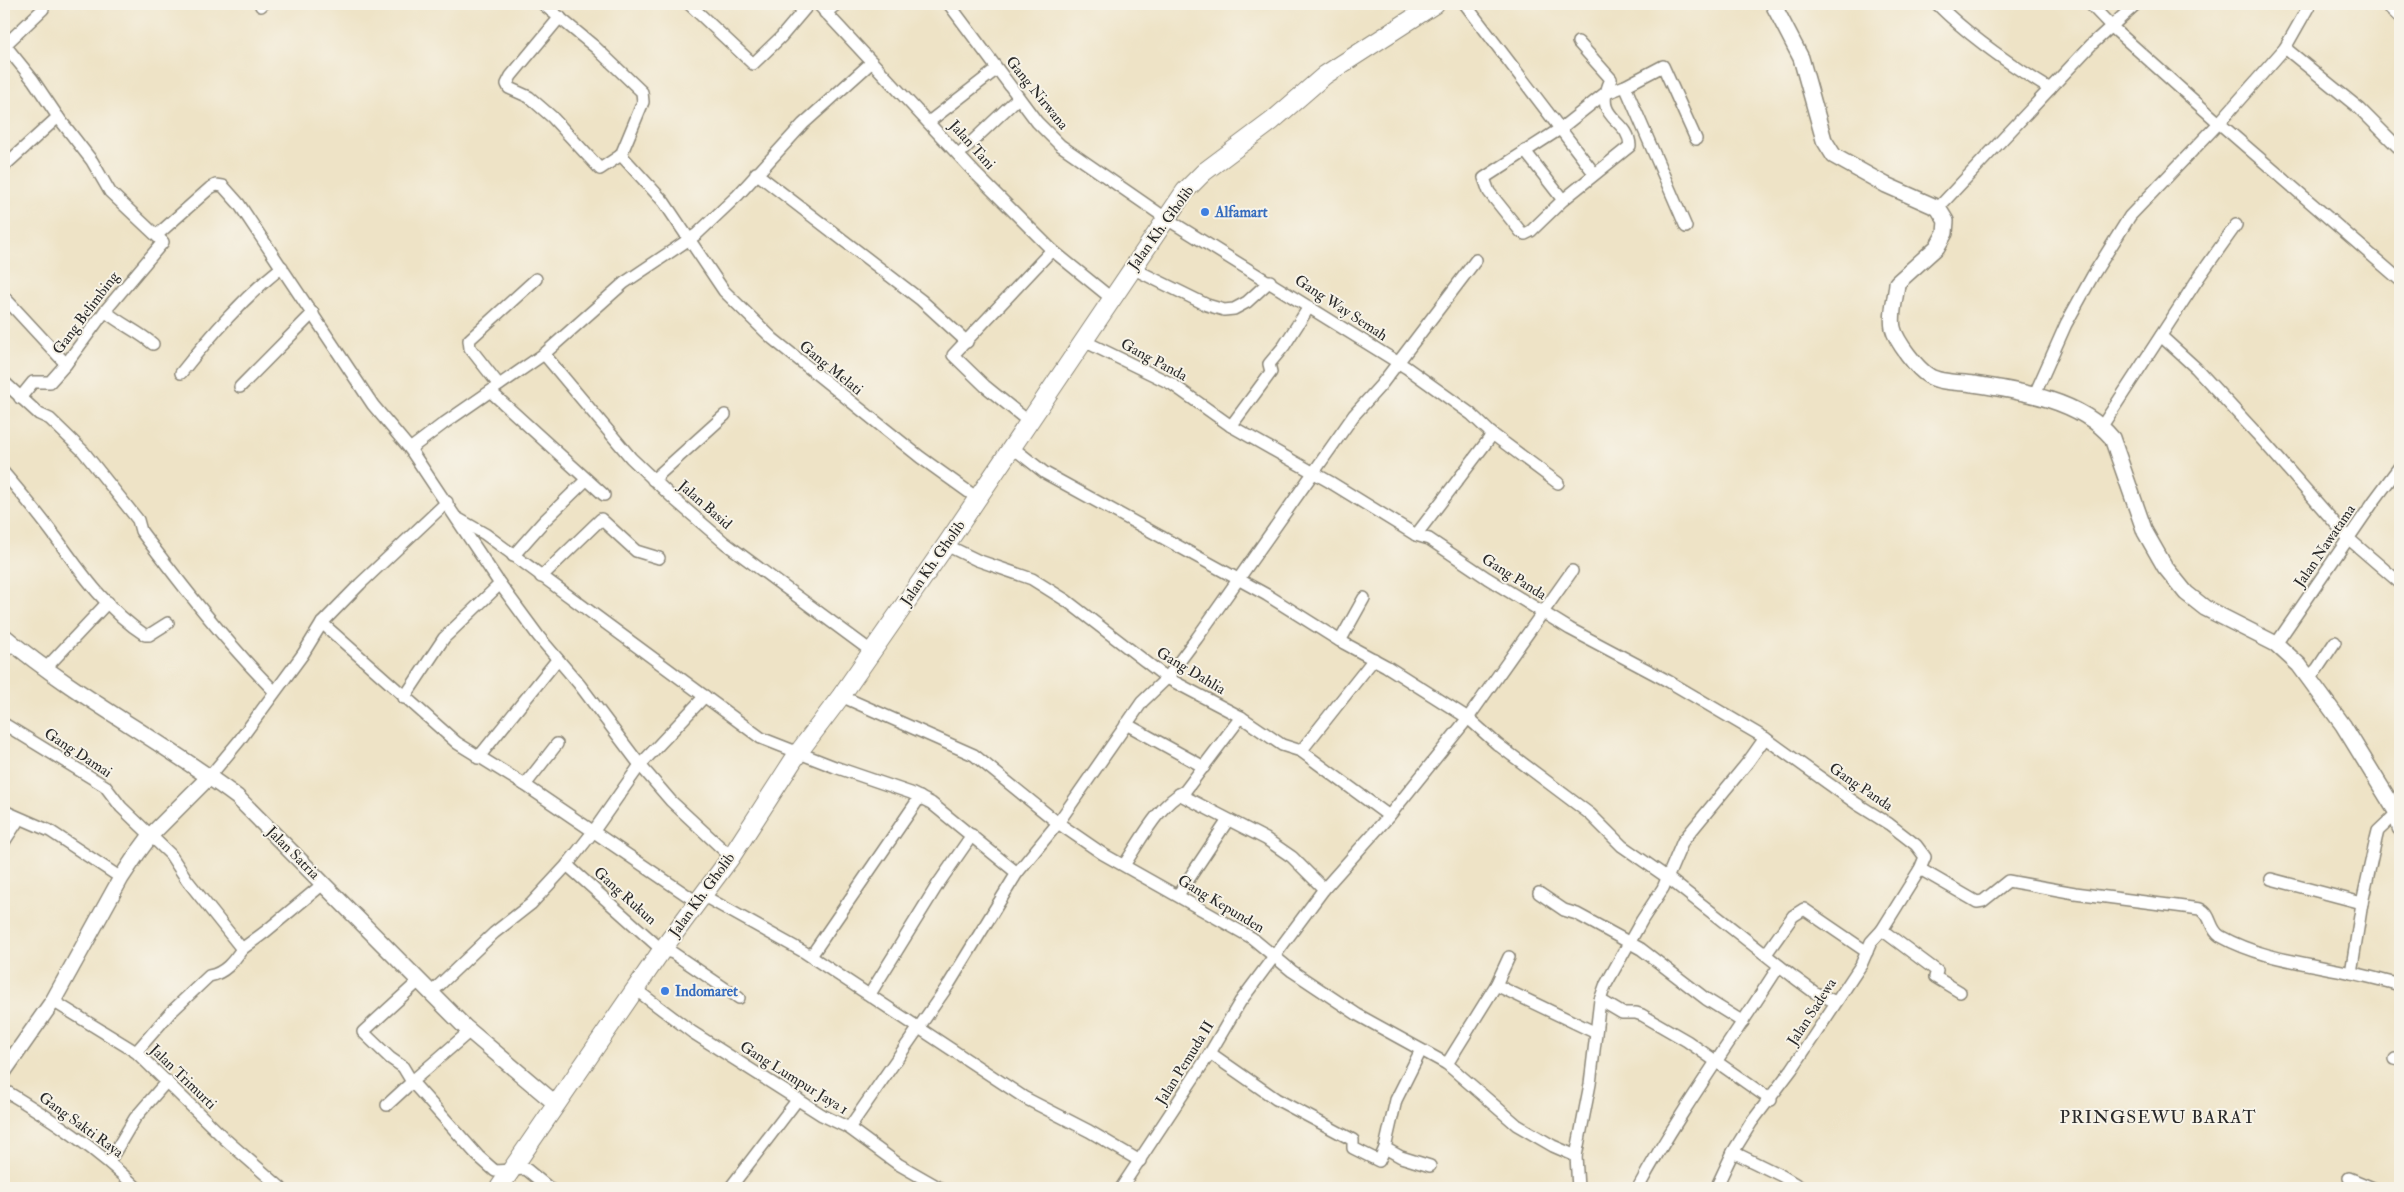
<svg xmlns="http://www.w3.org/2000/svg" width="2404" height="1192" font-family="'IM FELL Double Pica',serif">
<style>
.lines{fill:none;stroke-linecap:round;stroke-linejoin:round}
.street-casing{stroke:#8c8778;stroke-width:14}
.secondary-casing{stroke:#8c8778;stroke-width:18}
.primary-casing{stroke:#8c8778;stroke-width:20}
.street{stroke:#fff;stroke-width:11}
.secondary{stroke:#fff;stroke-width:15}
.primary{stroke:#fff;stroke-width:18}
.shop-dot{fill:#3f7fe0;stroke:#f7f3e8;stroke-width:2}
.labels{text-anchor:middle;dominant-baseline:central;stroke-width:4;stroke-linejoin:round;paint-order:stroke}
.street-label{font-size:15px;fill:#2b2b2b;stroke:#f7f3e8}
.shop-label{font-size:15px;font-weight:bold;fill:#366cbe;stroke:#f7f3e8;text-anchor:start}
.quarter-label{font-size:18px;letter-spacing:1px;fill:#2b2b2b;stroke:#f7f3e8}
</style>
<rect width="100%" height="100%" fill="#f7f3e8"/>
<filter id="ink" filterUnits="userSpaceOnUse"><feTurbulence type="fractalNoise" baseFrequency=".02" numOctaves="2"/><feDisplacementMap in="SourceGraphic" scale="10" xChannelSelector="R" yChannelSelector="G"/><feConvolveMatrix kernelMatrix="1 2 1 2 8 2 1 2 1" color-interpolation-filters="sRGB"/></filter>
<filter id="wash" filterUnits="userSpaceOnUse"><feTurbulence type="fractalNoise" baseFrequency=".0096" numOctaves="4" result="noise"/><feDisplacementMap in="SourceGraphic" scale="20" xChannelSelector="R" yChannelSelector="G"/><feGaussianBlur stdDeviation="1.12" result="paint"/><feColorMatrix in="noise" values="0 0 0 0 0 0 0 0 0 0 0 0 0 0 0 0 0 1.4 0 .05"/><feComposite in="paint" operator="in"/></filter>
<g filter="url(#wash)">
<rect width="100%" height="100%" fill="#eee3c6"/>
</g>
<g filter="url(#ink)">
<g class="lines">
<defs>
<g id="street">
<path d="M543 4 595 47 642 92 643 102 621 155 664 202 724 291 773 339 920 457 977 498"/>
<path d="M689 4 753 64 781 37 809 4"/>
<path d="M818 4 976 174 1052 250 1111 298"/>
<path d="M949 4 1037 122 1060 145 1167 219 1407 368 1471 414 1491 433 1558 483"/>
<path d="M1465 4 1594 173"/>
<path d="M1937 4C1971 38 2009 64 2050 89"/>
<path d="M2090 4 2112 27 2219 123 2400 280"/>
<path d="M2386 4 2400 18"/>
<path d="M261 6 263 4"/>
<path d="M825 13 837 4"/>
<path d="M560 17 511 76 507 84 509 88 529 97 552 117 600 169 621 155"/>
<path d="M1578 42 1611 79C1591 121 1629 117 1630 146L1563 200 1531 231 1525 234 1521 232 1489 192 1484 178 1560 129 1604 94 1625 86 1663 66 1696 139"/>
<path d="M4 44 33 80 58 117 92 161 110 192 163 242 105 311 66 364 50 382H33L20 398"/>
<path d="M4 46 43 9"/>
<path d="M2285 48 2360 109 2400 149"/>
<path d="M1625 86 1686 227"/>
<path d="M930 121 997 69"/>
<path d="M1525 151 1563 200"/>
<path d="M959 154 1018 98"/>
<path d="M4 166 58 117"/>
<path d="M756 173 921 300 967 342"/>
<path d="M1938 208 2092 44 2136 4"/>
<path d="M157 235 210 188 216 185 223 186 239 204 373 405 410 449 500 584 539 637 579 684 640 765 671 801 731 857"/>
<path d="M1132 268 1207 305 1224 310 1234 309 1247 302 1270 281"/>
<path d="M4 297 66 364"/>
<path d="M105 311C120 324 138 331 153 344"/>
<path d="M2161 336 2196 368 2257 434 2349 539 2400 583"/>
<path d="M1084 341 1172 384 1231 426 1330 482 1416 535 1429 539 1487 578 1570 629 1668 681 1765 738 1857 804 1889 824 1916 845 1925 857 1920 869 1882 930 1871 942 1861 965 1792 1069 1751 1123 1733 1152 1716 1188"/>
<path d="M544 354 631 458 675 500 725 543 871 651"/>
<path d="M181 373C212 334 243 298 282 267"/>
<path d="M4 382 39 414 50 419 83 451 138 520 141 531C183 587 225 641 274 691"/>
<path d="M499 385 470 348 469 340 536 279"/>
<path d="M240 387 313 313"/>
<path d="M491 392 604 495"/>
<path d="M2034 396 2066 324 2093 275 2130 216 2219 123 2285 48 2310 4"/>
<path d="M1029 422 985 386 953 355 1052 250"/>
<path d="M1231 426 1271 372 1269 364 1284 346 1309 307"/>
<path d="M2102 426 2199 277 2236 225"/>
<path d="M1012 447 1045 473 1267 595 1340 641 1386 666 1468 718 1497 744 1590 814 1622 846 1668 878 1795 978 1814 992 1836 1002"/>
<path d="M410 449 443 424 544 354 624 283 697 234 738 195 803 124 872 62"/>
<path d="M4 473C22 494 40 516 57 539 82 574 108 611 145 635H149L168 623"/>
<path d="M653 480 725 415"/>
<path d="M457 518 485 534 761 738 835 767 911 793 931 803 1017 873"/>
<path d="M1416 535 1489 439 1491 433"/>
<path d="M946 545 977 560 1032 579 1067 601 1167 678 1241 717 1282 745 1301 751 1389 816"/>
<path d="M513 556 544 521 586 480"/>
<path d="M541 577 601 519 636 551 659 558"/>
<path d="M322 623 457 743 525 785 691 898"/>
<path d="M1340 641 1364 598"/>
<path d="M2276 644 2374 501 2400 466"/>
<path d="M4 652 13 644"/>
<path d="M46 668 108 602"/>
<path d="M2308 678 2317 669 2335 642"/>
<path d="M841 696 974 755 1058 823 1103 854 1252 938 1292 971 1358 1015 1447 1064 1517 1125 1553 1146 1576 1156"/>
<path d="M404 698 444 638 500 584"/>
<path d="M4 724 105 786 121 807 170 854 187 880 242 949 265 932 323 884"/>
<path d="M1126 724 1204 767"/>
<path d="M1301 751 1374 659"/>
<path d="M478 758 557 660"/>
<path d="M210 776 239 741 303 654 322 623 360 584 447 502"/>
<path d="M525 785 557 744"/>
<path d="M1179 794 1266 839 1292 857 1324 889"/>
<path d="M4 811 50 831 121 878"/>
<path d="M4 842 19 819"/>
<path d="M567 865 662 950 673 953 739 998"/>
<path d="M1124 865C1141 840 1158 805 1185 791L1241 717"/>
<path d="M1920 869 1977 902 1983 901 2008 881 2075 893 2200 909C2212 914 2209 929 2220 936 2261 959 2307 963 2352 973 2368 976 2384 981 2400 985"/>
<path d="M2271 879 2362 903"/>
<path d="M1539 893 1564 910 1577 914 1641 949 1706 999 1743 1022"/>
<path d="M702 895 804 952 1025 1098 1089 1131 1140 1161"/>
<path d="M1178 895 1228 820"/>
<path d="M1882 930 1937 971 1935 977 1960 992"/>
<path d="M1766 954 1793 916 1804 909 1867 952"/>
<path d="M811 956 920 797"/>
<path d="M2351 973 2362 903 2376 839 2378 831 2397 813"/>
<path d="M420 980 363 1032 390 1058 403 1067 412 1082 478 1156 495 1171 526 1169 549 1188"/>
<path d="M1496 985 1594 1032"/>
<path d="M635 989 692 1032 822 1115 849 1128 898 1164 940 1188"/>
<path d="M432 992 494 933 531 904 567 865 593 832 640 765 705 696"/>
<path d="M870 994 938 884 972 835"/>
<path d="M1600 1000 1622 1013H1636L1642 1015 1687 1041 1771 1100"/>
<path d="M53 1001 136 1052 225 1139 281 1188"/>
<path d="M136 1052 170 1013 209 976C225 973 233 962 242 949"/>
<path d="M1210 1053 1276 1099 1353 1140V1148L1379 1161 1385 1148 1396 1100 1421 1050"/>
<path d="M2395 1059 2400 1060"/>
<path d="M1447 1064 1496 985 1509 957"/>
<path d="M417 1077 470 1031"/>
<path d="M4 1090C52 1119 97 1149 137 1188"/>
<path d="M387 1105 412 1082"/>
<path d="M849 1128 949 984 1017 873 1058 823 1142 702 1167 678 1197 638 1354 415 1381 385 1476 260"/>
<path d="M1385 1148 1401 1157 1430 1166"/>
<path d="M1733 1152 1782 1176 1802 1188"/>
<path d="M109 1162 135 1118 167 1081"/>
<path d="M2349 1178 2373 1188"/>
<path d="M730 1188 798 1099"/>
<path d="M1121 1188 1210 1053 1240 1002 1324 889 1389 816 1468 718 1572 571"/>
<path d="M1578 1188 1576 1156 1590 1084 1600 1000 1605 986 1642 920 1663 888 1683 841 1748 762 1765 738"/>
<path d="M1638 1188C1680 1111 1732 1040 1779 966"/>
</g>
<g id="secondary">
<path d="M1773 4 1801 58 1824 140 1834 156 1886 185 1938 208 1946 221 1945 233 1937 247 1897 283C1896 298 1890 313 1893 328 1896 341 1917 369 1929 376 1940 383 1960 382 1973 384 2021 391 2080 400 2112 438L2145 532 2165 567 2186 593 2205 608 2276 644 2299 665 2343 725 2397 813 2400 828"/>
<path d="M4 636C76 697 161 740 237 797L465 1027 556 1104"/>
<path d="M4 1071 53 1001 121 878 137 854 151 835 210 776"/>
</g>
<path id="primary" d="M499 1188 662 950 731 857 798 753 841 696 946 545 1185 191 1204 172 1272 121 1325 75 1435 4"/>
</defs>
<!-- street casing -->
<use href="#street" class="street-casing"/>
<!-- secondary casing -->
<use href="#secondary" class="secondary-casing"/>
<!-- primary casing -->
<use href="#primary" class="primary-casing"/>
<!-- street -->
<use href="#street" class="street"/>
<!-- secondary -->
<use href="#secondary" class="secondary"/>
<!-- primary -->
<use href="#primary" class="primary"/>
</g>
</g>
<!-- markers -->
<g class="shop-dot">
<circle cx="1205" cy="212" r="5"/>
<circle cx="665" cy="991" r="5"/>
</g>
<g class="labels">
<!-- street labels -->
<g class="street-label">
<text transform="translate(1037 93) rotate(51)">Gang Nirwana</text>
<text transform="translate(972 145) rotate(48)">Jalan Tani</text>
<text transform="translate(1161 228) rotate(-54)">Jalan Kh. Gholib</text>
<text transform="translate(1341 308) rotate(33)">Gang Way Semah</text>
<text transform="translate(86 313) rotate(-53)">Gang Belimbing</text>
<text transform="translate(1154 360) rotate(28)">Gang Panda</text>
<text transform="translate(831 368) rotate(39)">Gang Melati</text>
<text transform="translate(705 505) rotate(41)">Jalan Basid</text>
<text transform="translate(2325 546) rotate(-56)">Jalan Nawatama</text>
<text transform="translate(933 563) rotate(-55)">Jalan Kh. Gholib</text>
<text transform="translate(1514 577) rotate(32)">Gang Panda</text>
<text transform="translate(1191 671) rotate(31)">Gang Dahlia</text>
<text transform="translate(78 753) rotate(33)">Gang Damai</text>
<text transform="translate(1861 787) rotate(34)">Gang Panda</text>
<text transform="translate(293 853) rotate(45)">Jalan Satria</text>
<text transform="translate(702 895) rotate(-54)">Jalan Kh. Gholib</text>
<text transform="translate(625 896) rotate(42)">Gang Rukun</text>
<text transform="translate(1221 904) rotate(31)">Gang Kepunden</text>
<text transform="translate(1812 1012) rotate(-57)">Jalan Sadewa</text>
<text transform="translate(1185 1063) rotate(-58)">Jalan Pemuda II</text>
<text transform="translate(183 1077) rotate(44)">Jalan Trimurti</text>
<text transform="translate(794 1078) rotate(32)">Gang Lumpur Jaya 1</text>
<text transform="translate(81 1125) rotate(36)">Gang Sakti Raya</text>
</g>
<!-- shop labels -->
<g class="shop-label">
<text x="1215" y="212">Alfamart</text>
<text x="675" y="991">Indomaret</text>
</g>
<!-- quarter labels -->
<g class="quarter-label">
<text x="2158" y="1117">PRINGSEWU BARAT</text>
</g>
</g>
<!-- margin -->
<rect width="2404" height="1192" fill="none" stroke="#f7f3e8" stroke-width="20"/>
</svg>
